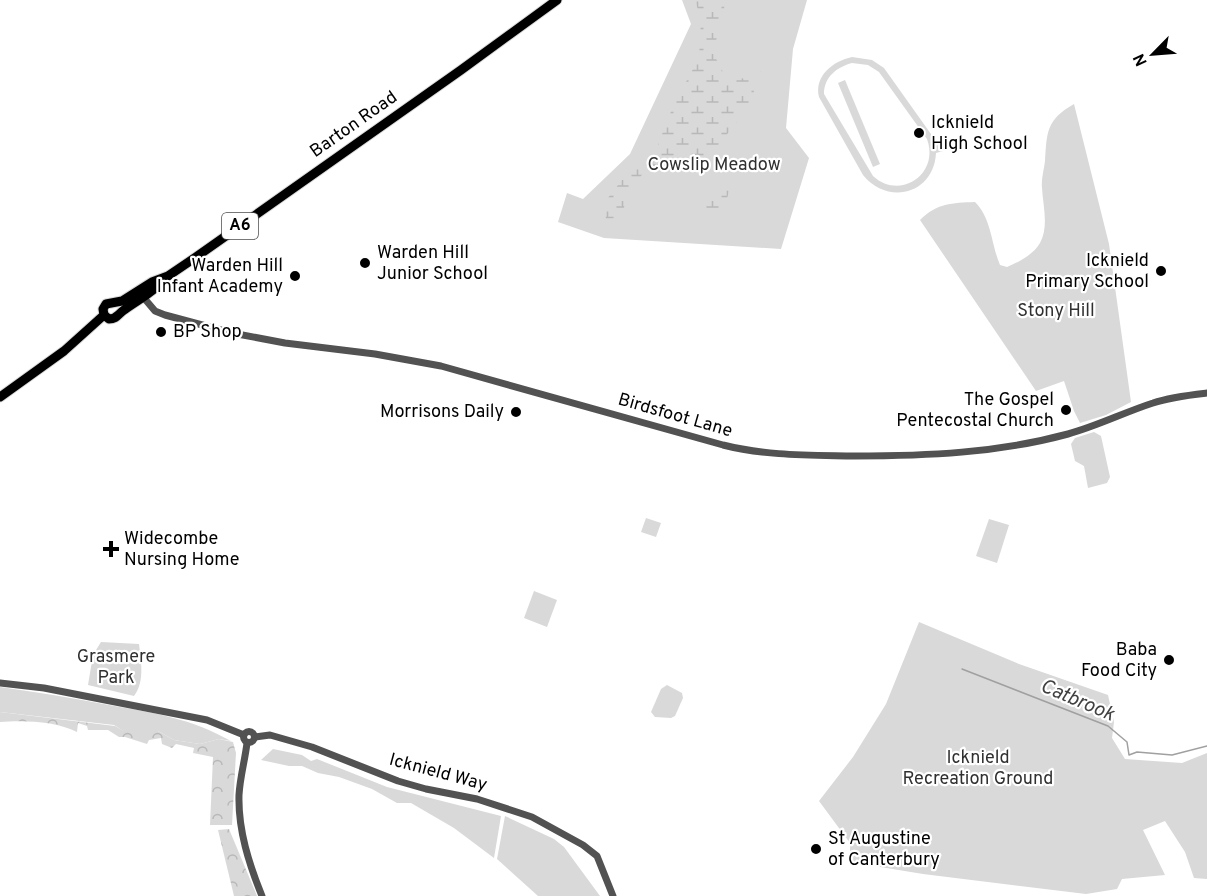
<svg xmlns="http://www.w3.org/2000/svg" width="1207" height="896" font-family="Overpass,sans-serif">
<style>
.green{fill:#d9d9d9;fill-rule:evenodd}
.forest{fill:url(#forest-crowns)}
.wetland{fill:url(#wetland-marsh)}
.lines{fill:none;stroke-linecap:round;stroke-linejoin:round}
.stream{stroke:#a0a0a0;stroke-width:1.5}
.trunk-casing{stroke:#dbdbdb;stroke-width:11}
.tertiary{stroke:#525252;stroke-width:7}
.trunk{stroke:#000;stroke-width:9}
.poi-dot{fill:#000;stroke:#fff;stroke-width:2}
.labels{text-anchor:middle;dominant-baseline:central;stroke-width:4.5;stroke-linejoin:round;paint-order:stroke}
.shield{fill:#fff;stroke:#4c4c4c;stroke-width:1.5}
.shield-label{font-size:16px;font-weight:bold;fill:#000}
.poi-label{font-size:18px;fill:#000;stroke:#fff;text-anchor:start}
.street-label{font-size:18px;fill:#000;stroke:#fff}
.park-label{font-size:18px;fill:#303030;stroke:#fff}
.water-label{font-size:20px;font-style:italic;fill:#414141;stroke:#fff}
</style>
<defs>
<pattern id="forest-crowns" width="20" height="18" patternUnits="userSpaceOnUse" patternTransform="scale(1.5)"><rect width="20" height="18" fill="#d9d9d9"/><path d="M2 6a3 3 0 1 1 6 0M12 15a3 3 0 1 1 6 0" fill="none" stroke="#b8b8b8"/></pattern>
<pattern id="wetland-marsh" width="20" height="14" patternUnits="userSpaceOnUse" patternTransform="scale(1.5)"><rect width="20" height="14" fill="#d9d9d9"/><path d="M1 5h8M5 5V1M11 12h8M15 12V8" fill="none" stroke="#b8b8b8"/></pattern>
</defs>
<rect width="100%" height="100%" fill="#fff"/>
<!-- green -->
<g class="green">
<path d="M682 0H807L793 49 786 128 809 158 781 249 604 238 558 222 567 193 583 199 630 154 691 24Z"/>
<path d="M852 57 872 60 884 68 943 151 936 153C934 194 888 206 863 175L819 97C814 76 833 61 852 57ZM852 63 868 65 879 72 927 139C940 174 900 201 873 176L824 94C824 77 837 67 852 63Z"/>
<path d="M845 80 880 164 873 167 838 83Z"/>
<path d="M1074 104 1109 244 1131 402 1106 415 1080 423 1074 411 1064 381 1036 391 920 220C937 203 952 203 975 202 992 219 991 244 1000 265L1007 267C1019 262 1034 254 1040 243 1049 226 1043 206 1042 188 1041 179 1044 170 1045 161 1047 132 1046 120 1074 104Z"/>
<path d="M1094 432 1101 436 1110 477 1107 483 1088 488 1084 466 1075 461 1071 444 1075 438Z"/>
<path d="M646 518 661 523 656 537 641 532Z"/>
<path d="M989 519 1009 525 997 563 976 556Z"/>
<path d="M534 591 557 600 547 627 524 618Z"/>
<path d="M919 622 1019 664 1108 695 1114 722 1112 738 1125 759 1182 763 1207 753V879L1194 878 1185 852 1165 821 1143 830 1165 875 1122 879 1117 889 1086 894 923 874 850 862V843L819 801 853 757 886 704Z"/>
<path d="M101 642 139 644C141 661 145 682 134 696L88 685 93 655Z"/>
<path d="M667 685 682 693 683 698 675 716 671 718 655 717 651 712 661 689Z"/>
<path d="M0 687C36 692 73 698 109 705 154 713 190 718 231 741L219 739 200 744 174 740 158 731 125 732 114 725 0 712Z"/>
<path d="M273 749 302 755 311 761 317 759 387 787 501 816 494 858 454 828 411 803H397L372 789 339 777 318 773 302 766H289L261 760Z"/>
<path d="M505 816 554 839 564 847 600 896H538L497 859Z"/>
</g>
<!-- forest -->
<g class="forest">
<path d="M0 712 115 726 124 731H158L174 740 200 744 219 739 233 742 236 753 232 825H210L213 757 193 753 194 748 176 744 172 748 162 744 161 738 149 740 147 744 125 737H119L108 730H88L87 726 78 723 77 732C56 721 23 720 0 722Z"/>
<path d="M229 829 257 896H234L218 830Z"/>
</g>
<!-- wetland -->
<g class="wetland">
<path d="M695 0H726L713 53 724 74 745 79 761 71 748 108 716 148 697 161 664 162 645 170 629 194 620 218 606 219 604 203 625 176 641 164 657 147 674 104 699 58 701 20Z"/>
<path d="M718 187 729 191 725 206 716 214H703L700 204 711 200Z"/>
</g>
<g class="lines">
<!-- stream -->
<path class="stream" d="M962 669 1108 726 1127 742 1129 755 1137 752 1172 755 1207 746"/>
<defs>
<g id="trunk">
<path d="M104 315 109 319C117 319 118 314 124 310 139 299 154 292 166 278"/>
<path d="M0 397 64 351 104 315 103 309 106 304 122 301 152 282 168 276 196 257 461 70 557 0"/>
</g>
</defs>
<!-- trunk casing -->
<use href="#trunk" class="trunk-casing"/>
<!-- tertiary -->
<g class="tertiary">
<path d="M144 298 155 311 165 315 232 333 285 343 375 354 441 366 723 445C766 456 810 455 854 456 926 456 998 453 1068 434 1097 426 1125 412 1153 403 1170 397 1189 395 1207 393"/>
<path d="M0 683 44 688 207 720 244 735"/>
<circle cx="249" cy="737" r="5.5"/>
<path d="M255 737 270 735 312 747 398 781 426 789 477 799 532 817 583 845 597 856 613 896"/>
<path d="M247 743C245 760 240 777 239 795 238 830 249 864 262 896"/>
</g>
<!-- trunk -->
<use href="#trunk" class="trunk"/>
</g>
<!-- markers -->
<g class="poi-dot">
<circle cx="919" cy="133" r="6"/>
<circle cx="365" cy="263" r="6"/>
<circle cx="1161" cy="271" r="6"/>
<circle cx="295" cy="276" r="6"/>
<circle cx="161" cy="332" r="6"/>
<circle cx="1066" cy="410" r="6"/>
<circle cx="516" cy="412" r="6"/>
<path d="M108 540h6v6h6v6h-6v6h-6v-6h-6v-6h6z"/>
<circle cx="1169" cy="660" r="6"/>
<circle cx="816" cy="849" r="6"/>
</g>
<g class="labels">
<!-- shield labels -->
<rect class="shield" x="222" y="213" width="36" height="26" rx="4.5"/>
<g class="shield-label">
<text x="240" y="226">A6</text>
</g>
<!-- poi labels -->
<g class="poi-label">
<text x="931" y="123">Icknield<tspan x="931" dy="21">High School</tspan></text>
<text x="377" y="253">Warden Hill<tspan x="377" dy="21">Junior School</tspan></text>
<text x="1149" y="261" text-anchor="end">Icknield<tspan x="1149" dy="21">Primary School</tspan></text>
<text x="283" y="266" text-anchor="end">Warden Hill<tspan x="283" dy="21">Infant Academy</tspan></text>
<text x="173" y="332">BP Shop</text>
<text x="1054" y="400" text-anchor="end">The Gospel<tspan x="1054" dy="21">Pentecostal Church</tspan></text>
<text x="504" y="412" text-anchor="end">Morrisons Daily</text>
<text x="124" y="539">Widecombe<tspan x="124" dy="21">Nursing Home</tspan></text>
<text x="1157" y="650" text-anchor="end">Baba<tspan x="1157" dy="21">Food City</tspan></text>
<text x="828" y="839">St Augustine<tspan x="828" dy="21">of Canterbury</tspan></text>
</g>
<!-- street labels -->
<g class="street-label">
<text transform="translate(354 125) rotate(-35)">Barton Road</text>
<text transform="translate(675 416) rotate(16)">Birdsfoot Lane</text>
<text transform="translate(438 773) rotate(15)">Icknield Way</text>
</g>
<!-- park labels -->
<g class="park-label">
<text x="714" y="165">Cowslip Meadow</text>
<text x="1056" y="311">Stony Hill</text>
<text x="116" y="657">Grasmere<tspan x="116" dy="21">Park</tspan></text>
<text x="978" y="758">Icknield<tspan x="978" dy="21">Recreation Ground</tspan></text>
</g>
<!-- water labels -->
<g class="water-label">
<text transform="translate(1077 701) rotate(23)">Catbrook</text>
</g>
</g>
<!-- north arrow -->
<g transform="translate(1153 54) rotate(245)" stroke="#ffffff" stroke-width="4.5" paint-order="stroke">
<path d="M0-4.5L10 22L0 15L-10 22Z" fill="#000000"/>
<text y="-9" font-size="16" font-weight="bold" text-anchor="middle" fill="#000000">N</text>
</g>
</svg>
